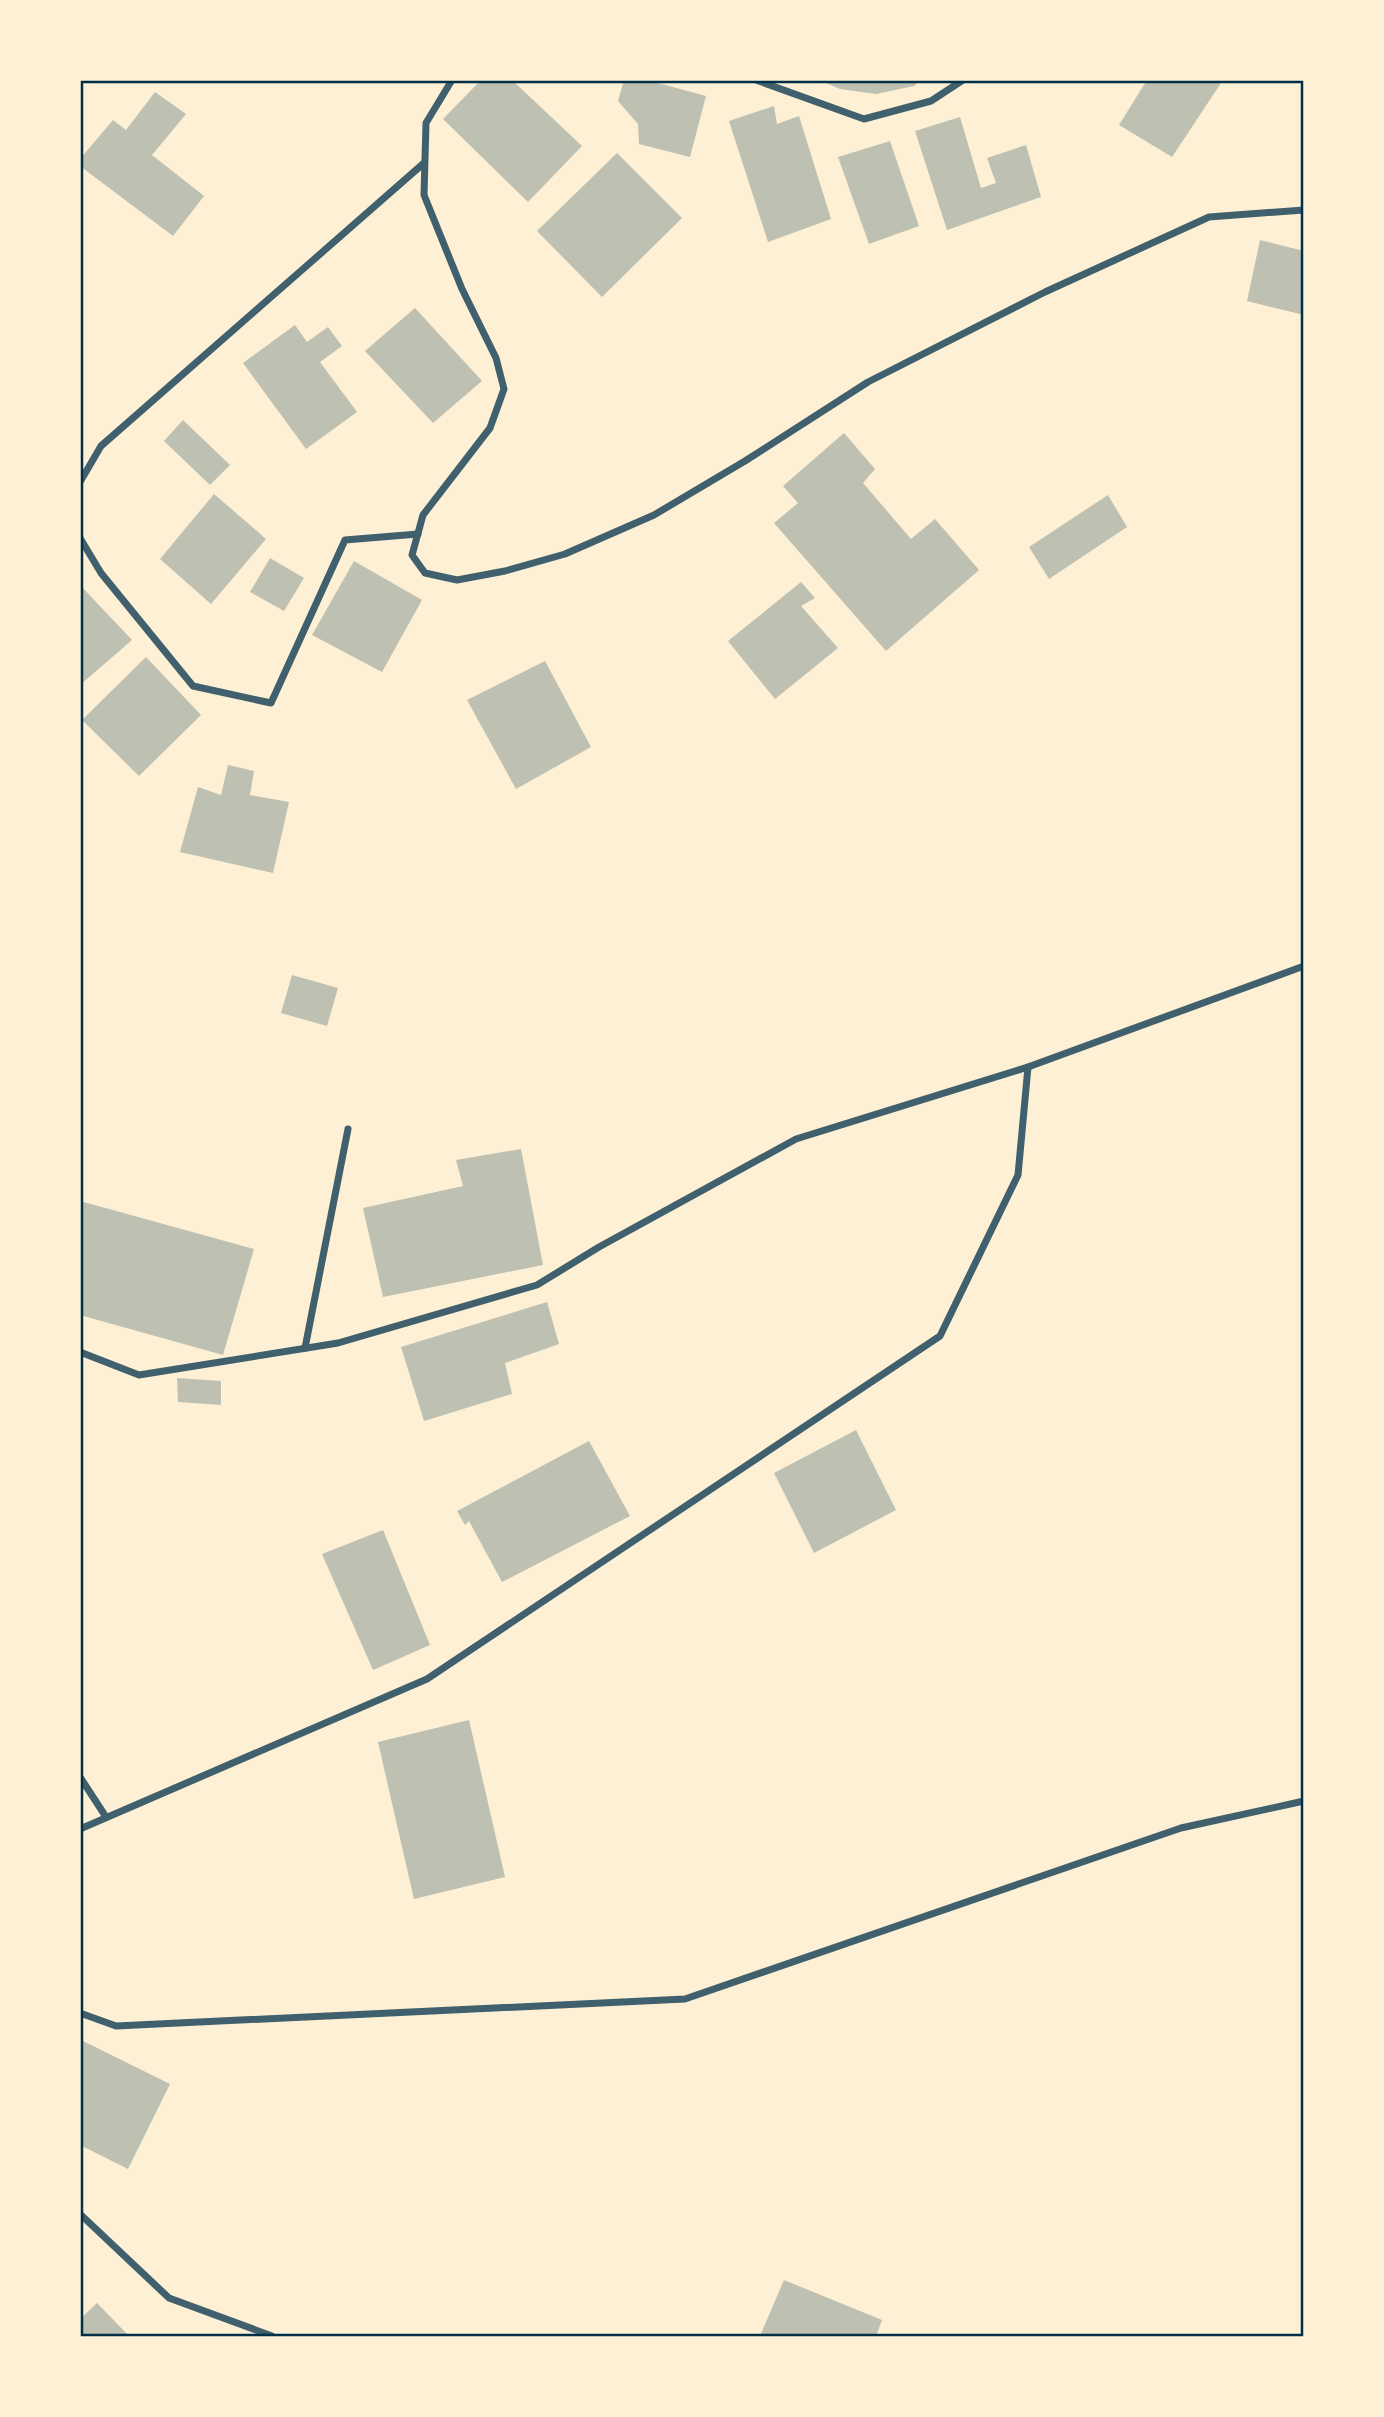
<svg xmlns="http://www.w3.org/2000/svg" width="1384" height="2417" font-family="'Fira Sans Condensed',sans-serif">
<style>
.building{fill:#bec0b2}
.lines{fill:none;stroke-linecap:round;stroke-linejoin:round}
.minor{stroke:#3f606c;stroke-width:7}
.neatline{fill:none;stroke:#003049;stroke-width:2.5}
</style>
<rect width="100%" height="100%" fill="#fdf0d5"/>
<!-- building -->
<g class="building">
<path d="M481 80H512L582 146 528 202 443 119Z"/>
<path d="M624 80H647L706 96 690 157 639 144 638 124 618 101Z"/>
<path d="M819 80H920L914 86 876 94 840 89Z"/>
<path d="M1147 80H1223L1172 157 1119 125Z"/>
<path d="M155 92 186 114 152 155 204 196 173 236 80 166V159L113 120 126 130Z"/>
<path d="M774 106 777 124 799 116 831 219 768 242 729 121Z"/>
<path d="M960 117 981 188 996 183 987 158 1026 145 1041 197 947 230 915 131Z"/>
<path d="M890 141 919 226 869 244 838 157Z"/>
<path d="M617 153 682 218 602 297 537 231Z"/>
<path d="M1260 240 1304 251V315L1247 301Z"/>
<path d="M415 308 482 381 433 423 365 351Z"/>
<path d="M295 325 307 342 328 327 342 346 320 362 357 412 306 449 243 363Z"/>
<path d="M183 420 230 465 210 485 164 441Z"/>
<path d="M844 433 875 469 863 483 911 539 935 519 979 570 886 651 774 523 798 503 783 486Z"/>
<path d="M214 494 266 539 211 604 160 559Z"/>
<path d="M1108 495 1127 527 1049 579 1029 547Z"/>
<path d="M270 558 304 578 284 611 250 592Z"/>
<path d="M354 561 422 600 382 672 312 635Z"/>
<path d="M801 582 815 598 801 606 838 648 775 699 728 641Z"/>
<path d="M80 585 132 640 80 685Z"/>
<path d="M146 657 201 715 139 776 82 720Z"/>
<path d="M545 661 591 747 516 789 467 700Z"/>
<path d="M228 765 254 771 250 795 289 802 273 873 180 852 198 787 221 795Z"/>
<path d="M292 975 338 988 327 1026 281 1013Z"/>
<path d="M521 1149 543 1265 383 1297 363 1208 463 1186 456 1160Z"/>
<path d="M80 1201 254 1249 223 1355 80 1315Z"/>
<path d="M547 1302 559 1344 505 1363 512 1394 424 1421 401 1347Z"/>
<path d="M177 1378 221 1381V1405L178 1402Z"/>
<path d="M856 1430 896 1510 814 1553 774 1473Z"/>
<path d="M589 1441 630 1516 502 1582 469 1521 465 1525 457 1511Z"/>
<path d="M383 1530 430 1645 373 1670 322 1554Z"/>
<path d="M469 1720 505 1877 414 1899 378 1742Z"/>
<path d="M83 2041 170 2084 128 2169 80 2145V2045Z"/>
<path d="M784 2280 882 2320 876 2336H760Z"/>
<path d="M97 2303 129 2336H80V2319Z"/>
</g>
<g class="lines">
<!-- minor -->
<g class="minor">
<path d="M452 80 426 123 424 195 462 289 496 358 504 389 490 428 423 515 412 555 425 573 457 580 505 571 565 554 654 515 745 461 868 382 1045 292 1209 217 1304 210"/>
<path d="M756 80 864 119 931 101 963 80"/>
<path d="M80 482 101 446 424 163"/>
<path d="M80 538 101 573 193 686 271 703 345 540 418 534"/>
<path d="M305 1348 348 1129"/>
<path d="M80 1352 139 1375 338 1343 537 1285 599 1247 796 1139 1028 1067 1304 966"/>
<path d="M80 1777 106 1817"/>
<path d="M80 1829 427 1679 940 1336 1018 1175 1028 1067"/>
<path d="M80 2013 116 2026 685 1999 1181 1828 1304 1801"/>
<path d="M80 2214 169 2298 272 2336"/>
</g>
</g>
<!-- border -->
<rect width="1384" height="2417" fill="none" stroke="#fdf0d5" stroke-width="164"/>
<rect x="82" y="82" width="1220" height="2253" class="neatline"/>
</svg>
